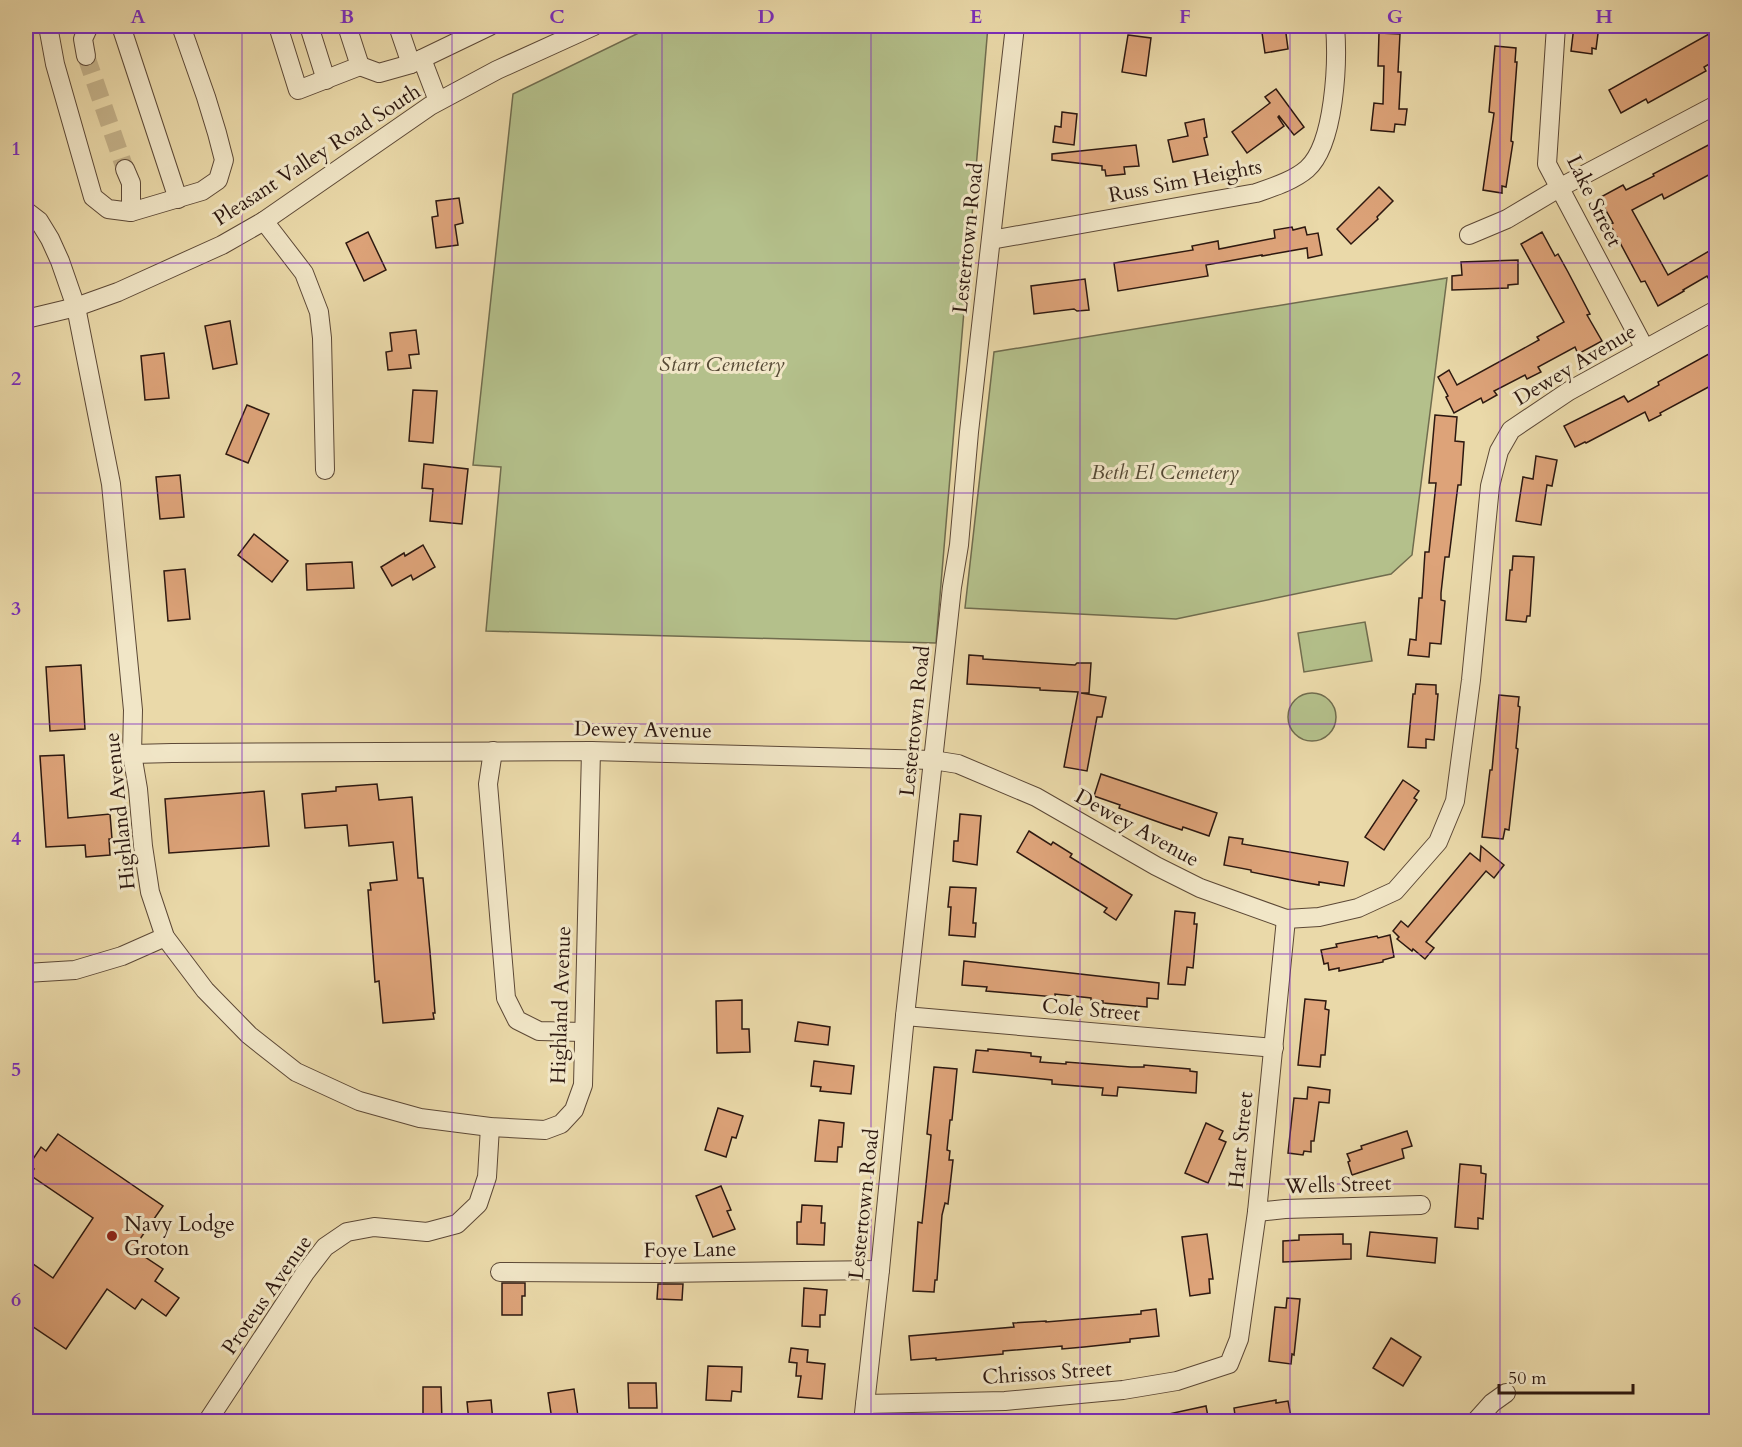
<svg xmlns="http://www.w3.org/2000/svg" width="1742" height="1447" font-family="Cardo,serif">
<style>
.green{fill:#b4c08b;stroke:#706c4e;stroke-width:1.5}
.building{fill:#dda379;stroke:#2d1810;stroke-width:1.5}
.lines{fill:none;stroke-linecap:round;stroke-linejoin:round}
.minor-tunnel{stroke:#c4b28a;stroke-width:18;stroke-dasharray:18 9;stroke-linecap:butt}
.minor-casing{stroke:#5c4836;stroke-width:20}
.minor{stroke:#f1e6c7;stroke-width:18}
.grid{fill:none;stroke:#7b2cbf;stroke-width:1.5;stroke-opacity:0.55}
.poi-dot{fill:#8f2418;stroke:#f1e6c7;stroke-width:2}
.labels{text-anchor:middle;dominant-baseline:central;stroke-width:6;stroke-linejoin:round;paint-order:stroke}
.street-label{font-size:21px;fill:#2d1810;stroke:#f1e6c7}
.park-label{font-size:21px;font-style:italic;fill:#564a35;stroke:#f1e6c7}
.poi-label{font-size:21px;fill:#2d1810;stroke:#f1e6c7;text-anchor:start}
.neatline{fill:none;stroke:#7b2cbf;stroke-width:2}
.grid-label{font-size:20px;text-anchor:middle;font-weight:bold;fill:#7b2cbf}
</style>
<rect width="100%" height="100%" fill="#ead9a9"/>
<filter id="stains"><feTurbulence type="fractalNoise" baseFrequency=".00333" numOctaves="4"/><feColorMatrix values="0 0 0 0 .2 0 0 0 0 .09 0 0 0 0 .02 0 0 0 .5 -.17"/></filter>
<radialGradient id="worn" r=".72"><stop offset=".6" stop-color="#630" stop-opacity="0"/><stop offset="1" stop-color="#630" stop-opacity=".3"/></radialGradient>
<!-- green -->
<g class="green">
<path d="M653 26H988L936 643 486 631 501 467 473 465 513 94Z"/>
<path d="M1447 278 1412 555 1391 574 1176 619 965 608 994 352Z"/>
<path d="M1365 622 1372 661 1304 672 1298 633Z"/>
<circle cx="1312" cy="717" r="24"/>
</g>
<!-- building -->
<g class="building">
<path d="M1261 26H1285L1288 49 1265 53Z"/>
<path d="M1574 26H1599L1596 49 1592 48V54L1571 51Z"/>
<path d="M1716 30V60L1704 67 1706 71 1648 103 1646 99 1621 113 1609 90Z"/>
<path d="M1379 33 1400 34 1398 72H1401L1399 109H1407L1405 125 1395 124 1394 132 1371 130 1374 103 1383 104 1384 66H1378Z"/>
<path d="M1128 35 1151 38 1146 76 1122 72Z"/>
<path d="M1495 46 1516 48 1515 62H1517L1511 141 1513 142 1506 187 1502 186V193L1483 190 1494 113 1489 112Z"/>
<path d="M1276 89 1304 127 1294 135 1279 116 1278 117 1284 126 1247 153 1232 132 1270 103 1265 97Z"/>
<path d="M1062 112 1077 114 1074 145 1053 142 1055 126 1061 127Z"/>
<path d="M1204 119 1207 137 1204 138 1208 155 1173 162 1168 140 1188 136 1185 123Z"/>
<path d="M1716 141V171L1664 199 1662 194 1632 210 1668 275 1716 247V292L1707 276 1683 290 1684 291 1658 306 1645 281 1641 282 1610 224 1613 223 1599 198 1623 185 1626 190 1654 176 1653 174Z"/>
<path d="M1136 145 1139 166 1124 167 1125 174 1106 176 1105 170H1102V166L1052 160V154Z"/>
<path d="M1379 187 1393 201 1377 217 1378 219 1351 244 1337 229Z"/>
<path d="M459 198 463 223 455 225 458 245 436 248 432 217 438 216 436 201Z"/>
<path d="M1292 227 1293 230 1305 227 1307 235 1318 233 1322 255 1308 258 1307 248 1262 256V255L1206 265 1208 276 1118 291 1114 263 1193 250 1192 246 1218 241 1219 249 1275 238 1274 230Z"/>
<path d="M368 232 386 270 364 281 346 243Z"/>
<path d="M1542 232 1555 256 1558 254 1568 272 1590 314 1587 315 1602 341 1578 354 1575 347 1538 367 1541 372 1527 379 1525 375 1494 391 1497 395 1483 403 1481 398 1454 413 1446 397 1448 396 1438 377 1449 370 1457 385 1539 340 1537 337 1564 322 1521 244Z"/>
<path d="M1518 260V284L1508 285V288L1452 290V276L1462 275 1461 262Z"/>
<path d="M1085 279 1089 310 1077 311 1074 309 1034 314 1031 286Z"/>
<path d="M230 321 237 364 213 369 205 326Z"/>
<path d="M416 330 419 354 409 355 411 368 388 370 386 352 392 351 390 333Z"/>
<path d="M1716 350V383L1660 413 1661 415 1649 421 1645 412 1586 443 1585 442 1575 447 1564 426 1624 396 1628 402 1659 385 1658 382Z"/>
<path d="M164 353 169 398 145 400 141 356Z"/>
<path d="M413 390 437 391 433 443 409 441Z"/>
<path d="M247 405 269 414 248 463 226 454Z"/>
<path d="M1435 415 1457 417 1455 441 1464 442 1461 485H1458L1449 557H1445L1441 593V600L1445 601 1441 644 1430 643 1429 657 1408 655 1410 639 1416 640 1419 598H1422L1425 552H1429L1436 483H1429Z"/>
<path d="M1536 456 1557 460 1552 486 1547 485 1541 525 1516 521 1523 477 1533 479Z"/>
<path d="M424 464 468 469 462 524 430 521 433 489 422 488Z"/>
<path d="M180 475 184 517 160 519 156 477Z"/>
<path d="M254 534 288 561 272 582 238 555Z"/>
<path d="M423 545 435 567 413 580 411 575 392 586 381 567 404 553 405 556Z"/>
<path d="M1513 556 1534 557 1530 616H1527L1526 622 1506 620 1510 570H1512Z"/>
<path d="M352 562 354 588 307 590 306 564Z"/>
<path d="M185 569 190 619 168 621 164 571Z"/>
<path d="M969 655 983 656V659L1075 665 1077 663H1091L1089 693H1081L1106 697 1102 717H1097L1087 771 1064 767 1078 692 1040 690V688L967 684Z"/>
<path d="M81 665 85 729 50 731 46 667Z"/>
<path d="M1416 684 1436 685V694H1438L1434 740 1426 739V748L1408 747 1413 694H1415Z"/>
<path d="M1499 695 1519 697 1518 706 1520 707 1516 748 1518 749 1509 830 1505 829 1503 839 1482 837 1490 770H1492Z"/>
<path d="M64 755 68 818 110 814 112 839H109L110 855 86 857 85 845 46 847 40 756Z"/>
<path d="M1101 774 1217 813 1209 836 1183 827 1182 830 1164 824 1119 808 1120 805 1094 796Z"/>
<path d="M1403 780 1419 791 1414 798 1417 800 1384 850 1365 837Z"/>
<path d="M377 784 379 800 412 797 418 878H423L430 952 435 1013H433L434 1019 383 1023 379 981 375 982 368 890H371L370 883 397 880 393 842 349 846 347 825 305 828 302 794 336 791V787Z"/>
<path d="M264 791 269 846 169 853 165 799Z"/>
<path d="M960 814 981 816 977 865 953 861 954 841H958Z"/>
<path d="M1029 831 1051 845 1053 842 1072 854 1070 857 1132 895 1116 920 1104 912 1107 908 1017 852Z"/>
<path d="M1229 837 1243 839 1242 844 1348 862 1344 886 1319 882V885L1296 881 1251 872V870L1224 865Z"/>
<path d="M1481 846 1504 865 1494 878 1486 871 1426 942 1434 948 1425 959 1413 949 1412 951 1397 939 1399 937 1393 931 1401 921 1408 927 1470 853 1480 861Z"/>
<path d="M950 887 976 888 973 923H976L975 937 949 935 951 907H948Z"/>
<path d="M1175 911 1195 913 1194 924H1197L1193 968 1187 967 1185 985 1168 984Z"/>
<path d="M1390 935 1394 957 1383 960V962L1339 971V968L1329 970 1328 963 1324 964 1321 950 1337 947 1336 944 1377 936 1378 938Z"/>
<path d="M964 961 1159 983 1158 999 1147 998V1007L1103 1003V1001L1091 1000V998L1055 994V997L986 991 987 987 962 985Z"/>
<path d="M1305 999 1326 1001 1325 1009 1329 1010 1325 1055H1321L1320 1067 1298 1065Z"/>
<path d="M742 1000V1029H749L750 1052 717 1053 716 1001Z"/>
<path d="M798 1022 830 1027 828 1045 795 1041Z"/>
<path d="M988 1049 1031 1053V1056L1041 1057 1040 1062 1066 1064V1062L1131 1067H1144V1065L1190 1069V1071L1197 1072 1196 1093 1118 1087 1117 1096 1102 1095 1103 1088 1052 1084V1080L973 1072 976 1050 988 1051Z"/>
<path d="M814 1061 854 1066 851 1094 820 1091 821 1087 811 1086Z"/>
<path d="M934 1067 957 1069 952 1120H950L947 1150 950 1151 949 1160H953L948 1204 945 1203 942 1215 937 1280H935L934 1292 913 1291 918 1222 922 1223 931 1135 927 1134Z"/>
<path d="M1308 1087 1330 1090 1329 1103 1319 1102 1314 1141H1311V1152L1304 1151 1303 1155 1288 1153 1294 1098 1307 1099Z"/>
<path d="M718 1108 743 1116 736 1138 732 1137 726 1157 705 1150Z"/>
<path d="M819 1120 844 1123 842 1147H838L837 1162 815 1161Z"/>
<path d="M1206 1123 1223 1131 1219 1139 1226 1142 1208 1183 1185 1173Z"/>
<path d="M1407 1131 1412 1146 1402 1149 1404 1158 1352 1175 1348 1162 1350 1161 1347 1154 1362 1149 1361 1146Z"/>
<path d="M58 1134 163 1206 133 1249 163 1269 155 1281 179 1298 166 1316 142 1299 135 1309 107 1289 66 1349 26 1322V1259L53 1278 93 1218 30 1175 34 1169 29 1165 41 1147 46 1151Z"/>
<path d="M1460 1164 1481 1166V1173L1486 1174 1483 1219 1478 1218V1229L1455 1227Z"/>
<path d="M721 1186 731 1210 727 1211 735 1229 713 1237 696 1196Z"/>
<path d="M802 1205 822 1206 821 1223H825L824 1245 797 1244V1222H801Z"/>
<path d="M1370 1232 1437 1238 1435 1263 1367 1256Z"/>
<path d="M1207 1234 1213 1279H1209L1210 1293 1190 1296 1182 1237Z"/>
<path d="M1343 1234V1244H1351V1259L1283 1262V1241L1299 1240V1235Z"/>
<path d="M502 1283H525V1296H522V1315H502Z"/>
<path d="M658 1284H683L682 1300 657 1299Z"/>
<path d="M804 1288 827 1290 825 1315H820V1327L802 1326Z"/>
<path d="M1287 1298 1300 1299 1294 1355 1292 1354 1291 1364 1269 1361 1275 1307 1286 1308Z"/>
<path d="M1156 1309 1159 1336 1130 1339V1342L1084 1347 1062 1349V1346L1003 1351V1354L936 1360V1358L911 1360 909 1336 1014 1327 1013 1323 1046 1321V1322L1141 1314V1311Z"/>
<path d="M1391 1338 1421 1357 1403 1386 1373 1368Z"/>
<path d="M791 1348 808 1350 807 1362 825 1364 822 1399 798 1397 801 1376H796L797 1363 789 1362Z"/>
<path d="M708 1366 742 1367 741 1392 732 1391 731 1401 706 1400Z"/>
<path d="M628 1383H656L657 1408H629Z"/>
<path d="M423 1387H441L442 1422H423Z"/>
<path d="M574 1389 578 1416 552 1420 548 1393Z"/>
<path d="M491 1400 493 1422H469L467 1402Z"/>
<path d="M1276 1400V1403L1288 1401 1292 1422H1236L1234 1408Z"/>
<path d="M1206 1406 1209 1422H1165L1164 1415Z"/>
</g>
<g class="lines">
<!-- minor-tunnel -->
<path class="minor-tunnel" d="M86 56 125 169"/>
<defs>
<g id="minor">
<path d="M48 26 55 64 93 197 108 209 131 212 202 191 218 180 224 160 217 133 206 97 181 26"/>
<path d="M121 26 178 199"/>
<path d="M278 26 298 90 360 66 347 26"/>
<path d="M309 26 326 80"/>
<path d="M398 26 411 64 490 26"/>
<path d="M1556 26 1547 164 1645 349"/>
<path d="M86 56 83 39 89 26"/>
<path d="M422 59 438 101"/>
<path d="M360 66 379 73 411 64"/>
<path d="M125 169 131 183V212"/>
<path d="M26 211 39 221 50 239 60 261 76 307 111 484 133 710 132 754 138 789 143 846 150 892 165 937 205 990 249 1035 296 1072 359 1101 420 1118 490 1127 545 1130 561 1124 574 1110 583 1085 591 751"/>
<path d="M264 221 304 273 319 312 322 338 325 470"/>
<path d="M1469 235 1507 219 1559 188 1716 105"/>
<path d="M991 240 1256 193C1273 187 1293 181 1307 169 1335 144 1338 62 1335 26"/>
<path d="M26 319 76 307 118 292 222 245 264 221 430 106 497 70 594 26"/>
<path d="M493 751 488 784 506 998 517 1020 539 1031 584 1032"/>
<path d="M132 754 172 753 591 751 933 760 958 764 1036 797 1156 866 1200 888 1286 919 1319 917 1358 908 1395 891 1438 842 1455 801 1471 680 1490 486 1499 451 1511 430 1569 391 1716 310"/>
<path d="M26 973 75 970 122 956 165 937"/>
<path d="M905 1016 1274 1048"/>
<path d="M1257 1212 1285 1209 1421 1205"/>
<path d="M500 1272 662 1273 880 1270"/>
<path d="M865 1404 1005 1401 1123 1390 1177 1381 1229 1364 1239 1339 1257 1212 1286 919"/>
<path d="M207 1422 305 1273 325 1247 347 1232 374 1227 427 1232 457 1224 478 1204 487 1177 490 1127"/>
<path d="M863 1422 880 1270 905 1016 952 587 959 545 969 432 1015 26"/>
<path d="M1475 1422 1492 1403 1506 1393"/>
</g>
</defs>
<!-- minor casing -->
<use href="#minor" class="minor-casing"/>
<!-- minor -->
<use href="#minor" class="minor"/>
</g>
<!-- grid -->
<path class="grid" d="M242 26V1422M452 26V1422M662 26V1422M871 26V1422M1080 26V1422M1290 26V1422M1500 26V1422M26 263H1716M26 493H1716M26 724H1716M26 954H1716M26 1184H1716"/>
<!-- markers -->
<circle class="poi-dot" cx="112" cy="1236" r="6"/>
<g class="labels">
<!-- street labels -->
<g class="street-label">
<text transform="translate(317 155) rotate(-33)">Pleasant Valley Road South</text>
<text transform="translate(1185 181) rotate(-11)">Russ Sim Heights</text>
<text transform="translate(1594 201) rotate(64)">Lake Street</text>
<text transform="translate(968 238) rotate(-84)">Lestertown Road</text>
<text transform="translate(1575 365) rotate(-31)">Dewey Avenue</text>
<text transform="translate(915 721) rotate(-84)">Lestertown Road</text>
<text transform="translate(643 730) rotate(1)">Dewey Avenue</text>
<text transform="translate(120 811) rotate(-96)">Highland Avenue</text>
<text transform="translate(1137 828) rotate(29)">Dewey Avenue</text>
<text transform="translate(561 1005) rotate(-88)">Highland Avenue</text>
<text transform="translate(1091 1010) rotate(5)">Cole Street</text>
<text transform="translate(1241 1140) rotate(-84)">Hart Street</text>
<text transform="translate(1338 1185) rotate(-2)">Wells Street</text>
<text transform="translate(864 1204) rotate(-84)">Lestertown Road</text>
<text transform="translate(690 1250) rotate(-1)">Foye Lane</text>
<text transform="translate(267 1295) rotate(-55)">Proteus Avenue</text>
<text transform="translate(1047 1373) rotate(-4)">Chrissos Street</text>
</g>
<!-- park labels -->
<g class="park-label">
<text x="722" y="364">Starr Cemetery</text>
<text x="1165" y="472">Beth El Cemetery</text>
</g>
<!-- poi labels -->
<g class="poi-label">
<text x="124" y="1224">Navy Lodge<tspan x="124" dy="24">Groton</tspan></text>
</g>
</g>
<!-- margin -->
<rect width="1742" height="1447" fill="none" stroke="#ead9a9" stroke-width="66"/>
<!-- scale -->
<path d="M1499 1384v9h134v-9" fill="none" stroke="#2d1810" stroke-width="3"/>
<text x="1508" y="1384" font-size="18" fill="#2d1810" stroke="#f1e6c7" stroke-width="4.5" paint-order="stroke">50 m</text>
<rect x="33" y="33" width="1676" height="1381" class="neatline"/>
<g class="grid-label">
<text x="138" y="23">A</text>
<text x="347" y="23">B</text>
<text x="557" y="23">C</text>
<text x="766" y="23">D</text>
<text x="976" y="23">E</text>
<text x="1185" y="23">F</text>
<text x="1395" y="23">G</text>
<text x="1604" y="23">H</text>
<text x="16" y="155">1</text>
<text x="16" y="385">2</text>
<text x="16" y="615">3</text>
<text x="16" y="845">4</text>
<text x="16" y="1076">5</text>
<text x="16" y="1306">6</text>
</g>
<rect width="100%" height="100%" filter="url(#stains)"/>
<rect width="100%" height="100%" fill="url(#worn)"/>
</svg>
